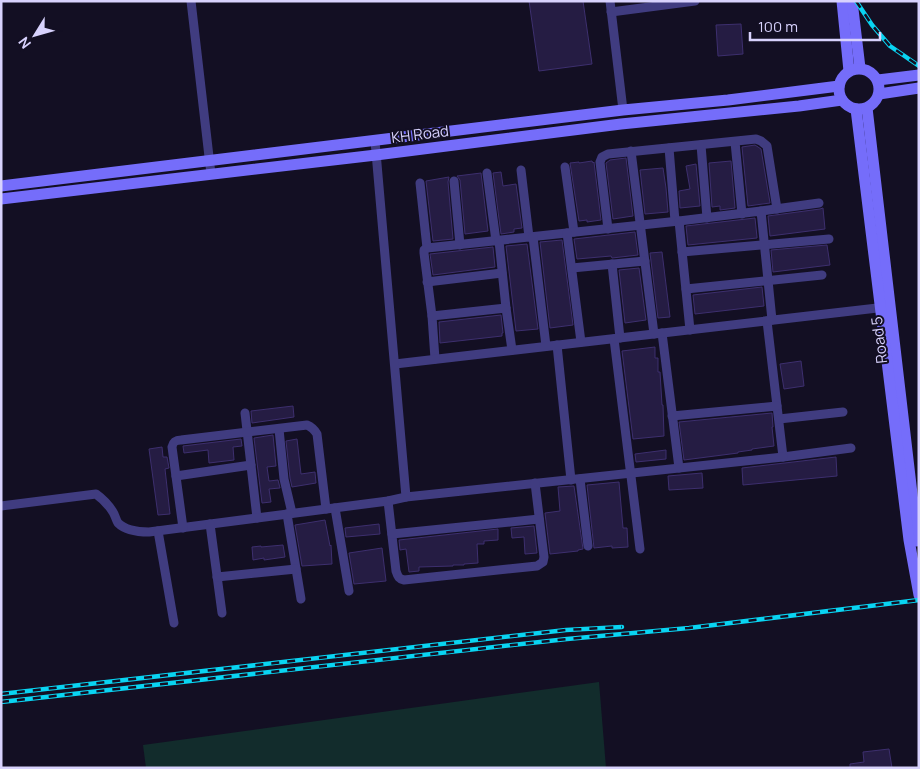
<svg xmlns="http://www.w3.org/2000/svg" width="920" height="769" font-family="Manrope,sans-serif">
<style>
.green{fill:#122c2c}
.building{fill:#251c43;stroke:#3d2f6e}
.lines{fill:none;stroke-linecap:round;stroke-linejoin:round}
.street{stroke:#403c80;stroke-width:9}
.secondary{stroke:#756dfa;stroke-width:11}
.rail-casing{stroke:#09d4f2;stroke-width:4.5}
.rail{stroke:#130f23;stroke-width:2.5;stroke-dasharray:8;stroke-linecap:butt}
.labels{text-anchor:middle;dominant-baseline:central;stroke-width:4;stroke-linejoin:round;paint-order:stroke}
.street-label{font-size:15px;fill:#d8d2fd;stroke:#130f23}
</style>
<rect width="100%" height="100%" fill="#130f23"/>
<!-- green -->
<path class="green" d="M599 682 606 768H146L143 745Z"/>
<!-- building -->
<g class="building">
<path d="M529 1H583L592 64 539 71Z"/>
<path d="M741 24 743 54 718 56 716 25Z"/>
<path d="M755 145 761 149 770 203 748 206 742 147Z"/>
<path d="M626 158 633 216 613 219 606 163 610 160Z"/>
<path d="M592 161 593 163 594 162 601 220 587 222V220L579 221 570 163 579 162V163Z"/>
<path d="M731 161 735 208 720 210V206L712 207 709 163Z"/>
<path d="M696 164 700 206 680 208 679 191 690 189 686 166Z"/>
<path d="M663 168 666 188 668 212 645 214 640 170Z"/>
<path d="M501 172 503 186 516 184 522 228 514 229V232L501 234 493 173Z"/>
<path d="M481 173 488 231 465 234 460 180 457 176Z"/>
<path d="M449 177 448 182 453 239 433 241 426 181Z"/>
<path d="M823 208 825 229 770 236 768 216 820 209Z"/>
<path d="M755 218 757 237V238L688 245 686 226Z"/>
<path d="M635 232 638 255 612 258 611 256 577 259 574 239Z"/>
<path d="M562 240 573 325 550 328 540 242Z"/>
<path d="M527 244 538 329 516 331 506 246Z"/>
<path d="M827 245 830 265 773 272 771 250Z"/>
<path d="M493 247 495 267 433 275 430 254Z"/>
<path d="M662 252 670 317 658 318 650 253Z"/>
<path d="M639 268 646 320 625 323 619 270Z"/>
<path d="M762 287 764 306 695 314 693 295Z"/>
<path d="M501 315 503 333H502V336L440 343 439 322Z"/>
<path d="M655 347V358H658V372H660L662 405H663L664 436 633 439 622 351Z"/>
<path d="M801 361 804 386 784 389 780 364Z"/>
<path d="M293 406 294 417 252 423 251 411Z"/>
<path d="M772 413 773 427H772L774 446 752 449V450L738 452V453L684 460 679 422Z"/>
<path d="M273 435 276 466 267 467 269 481 278 480 280 488 269 489 271 502 262 503 254 438Z"/>
<path d="M241 439 242 446 233 447 234 460 209 463 208 450 184 453 183 446Z"/>
<path d="M297 439 301 474 315 472 316 483 292 487 290 478 286 441Z"/>
<path d="M162 447 163 457H167L169 468 165 469 170 514 158 515 149 449Z"/>
<path d="M666 450V459L636 462 635 454Z"/>
<path d="M836 457 837 476 743 485 742 468Z"/>
<path d="M702 473 703 488 669 490 668 476Z"/>
<path d="M619 482 623 528H627L628 547 612 548V546L594 548 587 485Z"/>
<path d="M574 486 583 549 578 550V551L550 554 545 513 560 511 558 487Z"/>
<path d="M325 520 330 546 331 545 332 564 302 566 295 525Z"/>
<path d="M379 524 380 534 346 537 345 528Z"/>
<path d="M534 526 537 553 525 554 524 537 512 538 511 528Z"/>
<path d="M498 529V540L484 541V544H477L478 563 464 564V565H453V566L419 567V571L409 572 406 549 400 550 399 540Z"/>
<path d="M283 545 285 557 264 560V558L253 560 252 547 261 546V547Z"/>
<path d="M382 548 386 581 354 584 349 553Z"/>
<path d="M889 749 892 768H850V764L864 762 863 752Z"/>
</g>
<g class="lines">
<!-- street -->
<g class="street">
<path d="M191 1 211 174"/>
<path d="M610 1 623 110"/>
<path d="M611 12 695 1"/>
<path d="M735 142 742 214"/>
<path d="M701 145 707 218"/>
<path d="M669 148 675 221"/>
<path d="M631 151 654 334"/>
<path d="M565 167 574 232"/>
<path d="M521 170 529 237"/>
<path d="M487 173 496 241"/>
<path d="M454 181 460 245"/>
<path d="M420 183 427 248 679 221"/>
<path d="M761 211 819 203"/>
<path d="M608 229 600 162 602 157 608 154 756 139 761 141 767 146 777 209"/>
<path d="M567 233 581 342"/>
<path d="M533 237 546 346"/>
<path d="M499 241 506 308 512 350"/>
<path d="M427 248 424 250V253L432 316 435 359"/>
<path d="M682 252 829 239"/>
<path d="M612 264 620 338"/>
<path d="M572 268 645 261"/>
<path d="M427 282 502 273"/>
<path d="M686 289 822 275"/>
<path d="M432 316 506 308"/>
<path d="M767 321 783 457 851 448"/>
<path d="M690 330 679 221 761 211 772 320"/>
<path d="M662 333 679 468"/>
<path d="M614 339 640 549"/>
<path d="M557 345 571 480"/>
<path d="M395 364 886 307"/>
<path d="M245 413 257 518"/>
<path d="M672 416 777 406"/>
<path d="M779 419 843 412"/>
<path d="M279 429 284 479 292 513"/>
<path d="M176 476 251 465"/>
<path d="M580 479 588 546"/>
<path d="M406 497 783 457"/>
<path d="M388 501 396 571C398 577 399 579 404 580L537 566 543 562 544 557 535 483"/>
<path d="M1 506 96 494C103 499 108 504 113 512 115 515 116 520 118 523 126 531 139 532 149 532L388 501 406 497 375 141"/>
<path d="M335 508 349 591"/>
<path d="M287 514 301 599"/>
<path d="M210 524 222 613"/>
<path d="M183 528 172 447C173 442 175 440 181 440L307 425C312 427 314 429 317 434L326 509"/>
<path d="M158 531 174 623"/>
<path d="M392 534 539 519"/>
<path d="M217 577 296 569"/>
</g>
<!-- secondary -->
<g class="secondary">
<path d="M842 1 849 71"/>
<path d="M852 1 860 68"/>
<circle cx="859" cy="89" r="20"/>
<path d="M878 80 919 75"/>
<path d="M879 94 919 88"/>
<path d="M867 108 916 528V541"/>
<path d="M856 109 909 540 919 595"/>
<path d="M1 186 623 110 728 100 839 86"/>
<path d="M1 199 376 155 621 124 799 106 842 100"/>
</g>
<defs>
<g id="rail">
<path d="M856 1 872 25 890 46 919 66"/>
<path d="M1 694 566 630 622 627"/>
<path d="M1 702 567 639 689 628 919 600"/>
</g>
</defs>
<!-- rail casing -->
<use href="#rail" class="rail-casing"/>
<!-- rail -->
<use href="#rail" class="rail"/>
</g>
<g class="labels">
<!-- street labels -->
<g class="street-label">
<text transform="translate(420 134) rotate(-7)">KH Road</text>
<text transform="translate(879 340) rotate(-97)">Road 5</text>
</g>
</g>
<!-- border -->
<rect width="920" height="769" fill="none" stroke="#d8d2fd" stroke-width="5"/>
<!-- north arrow -->
<g transform="translate(35 35) rotate(233)" stroke="#130f23" stroke-width="4" paint-order="stroke">
<path d="M0-4L9 19L0 12L-9 19Z" fill="#d8d2fd"/>
<text y="-8" font-size="14" font-weight="bold" text-anchor="middle" fill="#d8d2fd">N</text>
</g>
<!-- scale -->
<path d="M750 32v8h130v-8" fill="none" stroke="#d8d2fd" stroke-width="2.5"/>
<text x="758" y="32" font-size="15" fill="#d8d2fd" stroke="#130f23" stroke-width="4" paint-order="stroke">100 m</text>
</svg>
